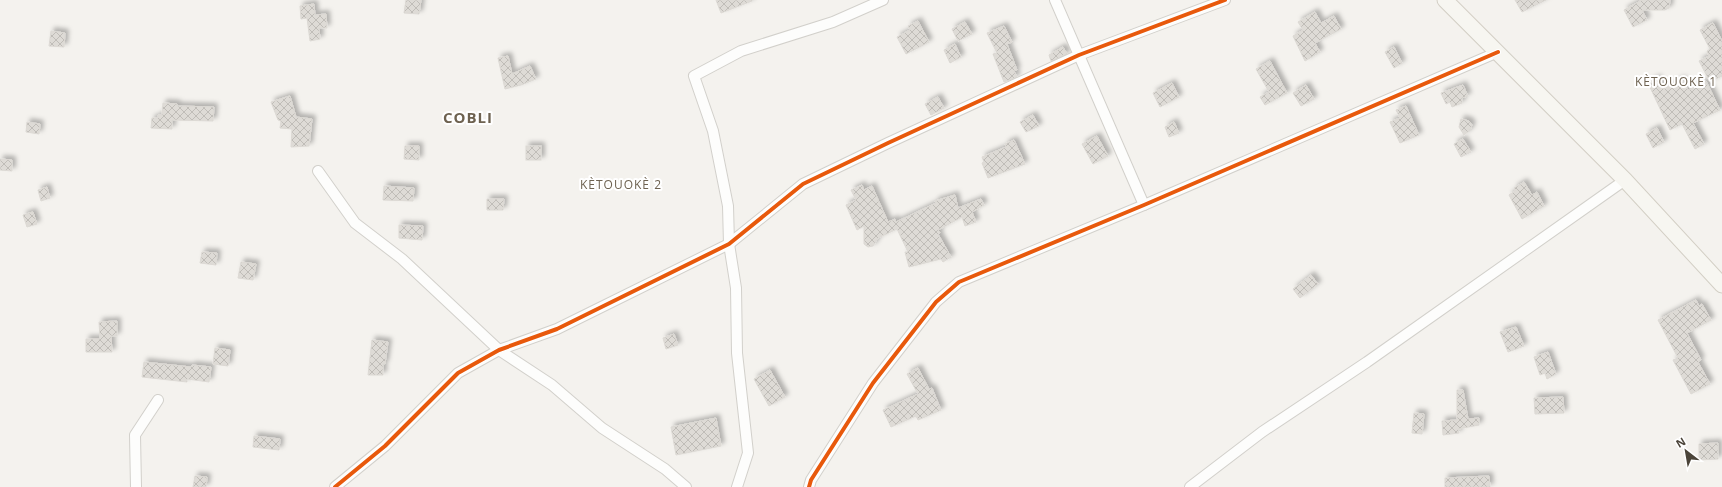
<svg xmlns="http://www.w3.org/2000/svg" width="1722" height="487" font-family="'Open Sans',sans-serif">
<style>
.building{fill:url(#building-cross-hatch);stroke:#dcd9d4;filter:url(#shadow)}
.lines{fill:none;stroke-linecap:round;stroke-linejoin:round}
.street-casing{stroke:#d2d0cb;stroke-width:12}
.secondary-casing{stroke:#d3cfc5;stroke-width:17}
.street{stroke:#fdfdfc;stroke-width:10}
.secondary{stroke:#f7f6f1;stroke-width:15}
.cycleway-casing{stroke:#fff;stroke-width:6}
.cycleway{stroke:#e8590c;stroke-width:4}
.labels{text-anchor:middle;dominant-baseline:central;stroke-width:4;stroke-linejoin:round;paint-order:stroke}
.neighbourhood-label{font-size:12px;letter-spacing:1px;fill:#6e6250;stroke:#fff}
.district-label{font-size:15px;font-weight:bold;letter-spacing:1px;fill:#6e6250;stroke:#fff}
</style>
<defs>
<pattern id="building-cross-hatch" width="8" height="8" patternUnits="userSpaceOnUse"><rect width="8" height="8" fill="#dedbd6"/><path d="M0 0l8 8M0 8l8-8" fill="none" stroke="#c0bdb8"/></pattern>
<filter id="shadow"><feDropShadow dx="3.5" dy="-3.5" stdDeviation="2" flood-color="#0004"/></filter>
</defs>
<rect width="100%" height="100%" fill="#f4f2ee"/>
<!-- building -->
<g class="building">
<path d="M406 0H421L419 14 404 13Z"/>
<path d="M716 0H752V1L721 13Z"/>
<path d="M1515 0H1546L1522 12Z"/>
<path d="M1642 0H1670L1669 8 1665 10H1642L1647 20 1633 27 1624 10Z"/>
<path d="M314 4 315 15 326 14 327 28H319L320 39 310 41 307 18 301 19 300 6Z"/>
<path d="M1315 12 1321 23 1334 16 1341 29 1315 43 1320 52 1305 61 1293 36 1303 30 1298 22Z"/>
<path d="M918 21 929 42 906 54 897 37 910 30 908 26Z"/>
<path d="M965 22 972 34 958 41 952 29Z"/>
<path d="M1713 23 1722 41V76L1710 82 1699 61 1709 56 1707 51 1710 49 1700 30Z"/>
<path d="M1004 26 1012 42 1007 44 1017 70 1014 71 1017 77 1004 82 993 54 997 53 987 33Z"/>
<path d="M51 31 65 33 64 47 49 46Z"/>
<path d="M955 44 961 57 950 63 944 50Z"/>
<path d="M1063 47 1067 54 1051 61 1049 55Z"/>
<path d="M1394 47 1402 63 1394 68 1385 52Z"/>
<path d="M508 56 512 74 530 66 536 79 521 85 505 89 498 58Z"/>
<path d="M1270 61 1287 93 1265 105 1260 97 1269 92 1256 69Z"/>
<path d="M1657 78 1663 89 1682 79 1688 90 1706 81 1720 110 1693 123 1704 144 1695 149 1682 124 1670 130 1648 83Z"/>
<path d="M1172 83 1179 97 1160 107 1153 93Z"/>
<path d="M1306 85 1314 99 1301 106 1293 93Z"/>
<path d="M1463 85 1468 96 1462 98V103L1452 107 1450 102 1446 104 1441 93Z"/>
<path d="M290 96 296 117 312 119 309 146 291 147 292 129 280 128 281 121 278 120 271 102Z"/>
<path d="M938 97 944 108 931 115 925 104Z"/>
<path d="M163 103 177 104V106L214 107 213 121 172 120V129L151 128 152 118H158V115H162Z"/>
<path d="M1406 106 1419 135 1400 143 1390 122 1400 118 1396 110Z"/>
<path d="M1033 115 1039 126 1026 132 1020 122Z"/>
<path d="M1461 119 1469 121 1472 125 1470 130 1464 135 1459 127Z"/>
<path d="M27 122 40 124 39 134 26 132Z"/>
<path d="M1174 122 1179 133 1169 137 1165 127Z"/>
<path d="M1657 128 1664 142 1653 148 1646 134Z"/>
<path d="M1097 136 1108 156 1093 164 1082 144Z"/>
<path d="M1463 139 1471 152 1461 157 1454 144Z"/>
<path d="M1014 140 1025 164 988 178 982 163 984 162 982 157 1006 147 1005 144Z"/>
<path d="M405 146H419V160L404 159Z"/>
<rect x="526" y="146" width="15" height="14"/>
<path d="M0 159 12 160V171L0 170Z"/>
<path d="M1524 182 1532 195 1537 192 1544 206 1522 219 1509 195 1515 191 1514 188Z"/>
<path d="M862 185 864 190 872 186 888 222 895 219 896 222 936 203 935 201 955 195 958 208 981 199 984 205 972 212 976 222 965 226 962 217 938 230 940 233 938 234 951 257 943 262 941 259 909 267 905 252H908L897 229 878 238 873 246 868 247 864 244V226L857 230 846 205 856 200 851 190Z"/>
<path d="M384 186 414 188 413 201 383 200Z"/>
<path d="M47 187 50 198 41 201 38 190Z"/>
<path d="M487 199H504L503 210H487Z"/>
<path d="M33 212 37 224 27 227 23 215Z"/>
<path d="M399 225 423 226 422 240 399 238Z"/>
<path d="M202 252 217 253 216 265 200 263Z"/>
<path d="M241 262 256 264 253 280 238 278Z"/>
<path d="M1311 275 1318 284 1300 298 1293 289Z"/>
<path d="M1696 300 1699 306 1702 304 1711 320 1687 333 1701 360 1698 362 1710 384 1691 394 1673 360 1678 358 1658 320Z"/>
<path d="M117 321V336H111L112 352H86V339H100L99 322Z"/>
<path d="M1516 327 1524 346 1508 352 1500 332Z"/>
<path d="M674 334 678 345 666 349 663 338Z"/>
<path d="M372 340 388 342 385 364 383 363V375H368Z"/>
<path d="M215 348 230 350 228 366 213 364Z"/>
<path d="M1548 352 1556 374 1547 379 1545 373 1540 375 1534 357Z"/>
<path d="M144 362 191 367 192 365 211 367 209 382 187 379V382L142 377Z"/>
<path d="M918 368 929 389 932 388 941 410 918 420 916 416 891 427 883 410 918 394 907 374Z"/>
<path d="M770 370 785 397 769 406 754 379Z"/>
<path d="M1457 390H1463L1468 419 1479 418V425L1458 429 1459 433 1443 435 1442 421 1457 420Z"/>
<path d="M1563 397 1564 413 1535 414 1534 398Z"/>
<path d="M1414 413 1424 414 1422 434 1412 433Z"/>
<path d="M716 418 721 446 676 455 671 427Z"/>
<path d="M254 436 280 439 279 450 253 447Z"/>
<path d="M1718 443V459L1699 460V444Z"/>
<path d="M195 476 207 477 206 487H193Z"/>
<path d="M1489 476 1490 487H1445V478Z"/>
</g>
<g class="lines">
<defs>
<g id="street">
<path d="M1055 0 1144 205"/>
<path d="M318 171 355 223 402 259 499 350 552 385 602 428 665 469 686 487"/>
<path d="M136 487 135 435 158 400"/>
<path d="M335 487 385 446 458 373 499 350 557 329 729 244 803 184 888 143 1079 55 1225 0"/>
<path d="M737 487 748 453 737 353 736 288 729 244 728 206 713 131 694 76 741 51 833 22 883 0"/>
<path d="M809 487 811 480 873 383 936 302 959 282 1144 205 1498 52"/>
<path d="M1190 487 1262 432 1367 362 1625 180"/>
</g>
<path id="secondary" d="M1445 0 1625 180 1722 285"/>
</defs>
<!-- street casing -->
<use href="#street" class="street-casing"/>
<!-- secondary casing -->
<use href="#secondary" class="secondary-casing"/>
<!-- street -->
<use href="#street" class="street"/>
<!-- secondary -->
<use href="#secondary" class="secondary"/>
<defs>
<g id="cycleway">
<path d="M335 487 385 446 458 373 499 350 557 329 729 244 803 184 888 143 1079 55 1225 0"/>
<path d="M809 487 811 480 873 383 936 302 959 282 1144 205 1498 52"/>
</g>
</defs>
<!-- cycleway casing -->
<use href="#cycleway" class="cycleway-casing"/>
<!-- cycleway -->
<use href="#cycleway" class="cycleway"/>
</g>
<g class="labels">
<!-- neighbourhood labels -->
<g class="neighbourhood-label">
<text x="1676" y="81">KÈTOUOKÈ 1</text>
<text x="621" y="184">KÈTOUOKÈ 2</text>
</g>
<!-- district labels -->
<g class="district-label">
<text x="468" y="117">COBLI</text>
</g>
</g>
<!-- north arrow -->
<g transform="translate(1686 451) rotate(329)" stroke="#ffffff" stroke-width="3" paint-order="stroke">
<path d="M0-3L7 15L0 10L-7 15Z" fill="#4b4439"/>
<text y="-6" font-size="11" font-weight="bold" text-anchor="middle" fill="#4b4439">N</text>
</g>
</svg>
